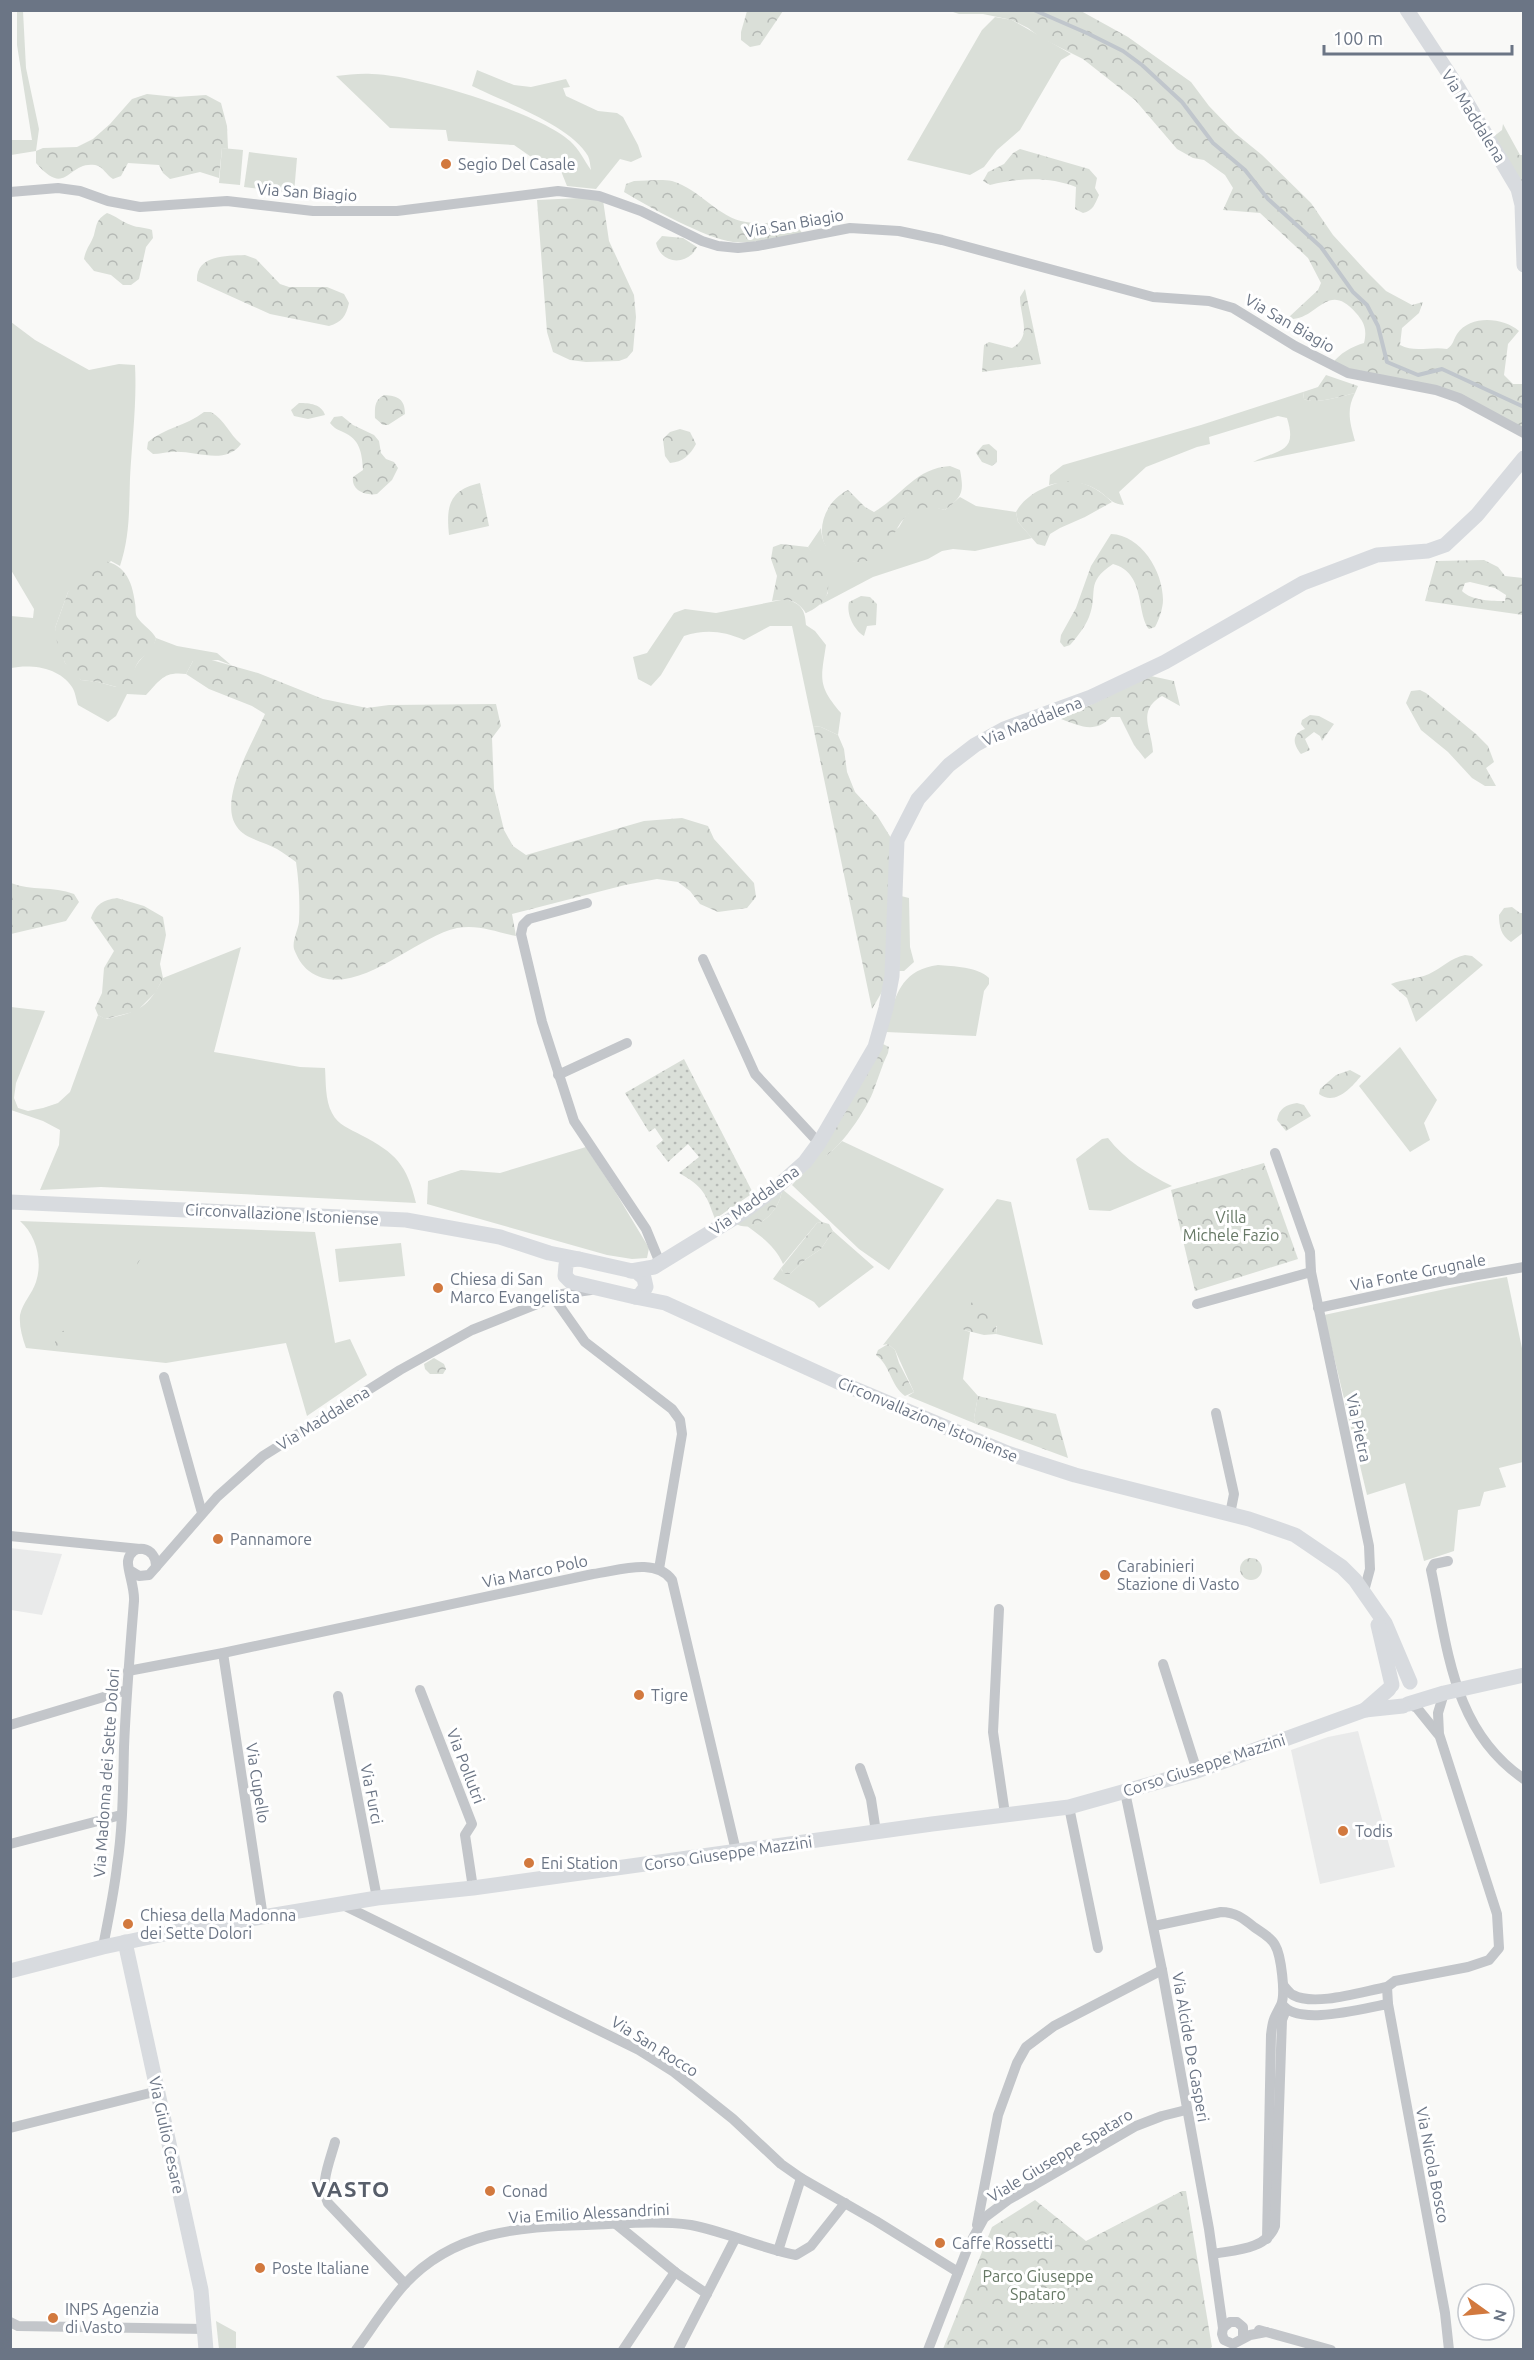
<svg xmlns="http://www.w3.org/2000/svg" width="1534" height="2360" font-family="Ubuntu,sans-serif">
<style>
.built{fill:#e9eaea}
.grass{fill:#dadfd8}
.forest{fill:url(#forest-crowns);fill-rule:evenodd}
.garden{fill:url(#garden-dots)}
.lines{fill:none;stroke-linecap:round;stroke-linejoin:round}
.stream{stroke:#c0c6cc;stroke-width:4}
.street{stroke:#c3c6ca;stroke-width:10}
.secondary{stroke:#d8dbdf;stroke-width:15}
.poi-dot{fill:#d2793e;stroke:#fff;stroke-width:2}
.labels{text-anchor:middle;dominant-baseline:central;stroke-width:6;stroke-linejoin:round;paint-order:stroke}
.street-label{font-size:16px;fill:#6b7585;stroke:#fff}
.poi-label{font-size:16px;fill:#6b7585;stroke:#fff;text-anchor:start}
.park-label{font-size:16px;fill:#667865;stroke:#fff}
.district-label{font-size:22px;font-weight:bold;letter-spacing:1.5px;fill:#585f6b;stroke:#fff}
</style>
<defs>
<pattern id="forest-crowns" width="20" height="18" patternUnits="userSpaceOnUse" patternTransform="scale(1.5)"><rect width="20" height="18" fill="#dadfd8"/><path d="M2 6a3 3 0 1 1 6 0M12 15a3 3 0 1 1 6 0" fill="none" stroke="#b5b9b5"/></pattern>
<pattern id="garden-dots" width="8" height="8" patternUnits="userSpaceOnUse" patternTransform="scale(1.5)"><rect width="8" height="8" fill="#dadfd8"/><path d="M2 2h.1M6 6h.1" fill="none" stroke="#b5b9b5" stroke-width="1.8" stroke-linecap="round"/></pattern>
</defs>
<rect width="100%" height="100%" fill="#f9f9f7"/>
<!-- built -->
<g class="built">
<path d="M10 1548 62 1554 42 1615 11 1610Z"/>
<path d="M1358 1731 1395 1867 1320 1884 1291 1750 1328 1737Z"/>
</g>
<!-- grass -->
<g class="grass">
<path d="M17 11H23L26 68 39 129 36 151 11 155V140H32L17 45Z"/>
<path d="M995 17 1012 20 1071 54 1061 60 1020 130 997 150 984 167 970 175 907 160 982 30Z"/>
<path d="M477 70 514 85 531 87 566 79 570 87 563 88 566 96 598 111 617 113 623 117 638 145 642 157 631 162 620 159 596 189 567 186 559 166 540 163 514 145 448 141 446 130 390 128 336 76C348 75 360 73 372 74 413 74 540 113 570 141 579 149 584 160 591 170 590 165 590 160 588 156 572 126 502 101 472 86Z"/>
<path d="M1503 124 1520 155 1505 157 1493 137 1502 130Z"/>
<path d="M222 148 243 150 240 185 219 183Z"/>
<path d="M249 152 297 158 294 193 244 187Z"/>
<path d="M11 322 35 340 89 370 119 364 135 365C137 403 132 440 130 478 129 509 130 536 120 566L111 561 68 592 55 628 65 663 81 680 98 682 116 687 133 677C134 658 152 655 156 638L177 646 217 653 231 665 218 660 193 661 186 674C164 671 160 680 146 695L127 694 116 716 108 722 78 705C76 699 75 691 72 687 59 667 31 664 11 668V616L33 618 34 609 11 570Z"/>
<path d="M1303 392 1304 399C1315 405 1342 396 1355 393 1346 410 1350 423 1355 441L1253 462C1279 449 1298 453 1287 418L1278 416 1209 437 1210 444 1197 447 1146 467 1119 492 1124 505C1114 504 1110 500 1103 494 1087 481 1068 480 1049 485L1050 475 1063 465 1201 425Z"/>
<path d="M960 497 976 506 1016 512 1018 522 1032 538 975 551 953 549 942 551 928 559 873 577 820 605 828 593 820 567 808 547 821 528C822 551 837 559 858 562L899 527 906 515 917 507H934L945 510Z"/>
<path d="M786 599C801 604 805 609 806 625L815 631 826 645C821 679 817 685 841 713L838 735 821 727 813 726 792 626H770L744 640C723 631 706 629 684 636L661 675 651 686 638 679 633 657 647 653 674 613 685 609 716 613Z"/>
<path d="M901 896 909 898 910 947 914 962 904 971H899Z"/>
<path d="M241 947 214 1052 300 1067 325 1068C326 1082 325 1100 332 1113 338 1125 350 1129 361 1135 396 1153 407 1165 416 1203L101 1187 40 1190 59 1145 60 1130 43 1121 11 1110V1007L45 1011 16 1083 14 1098 18 1108 28 1111 43 1108 58 1103 70 1092 98 1015 106 1019C137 1012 148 1009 163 978Z"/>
<path d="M938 965C953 966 978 967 989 978V984L984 991 976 1036 886 1032C894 999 899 970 938 965Z"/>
<path d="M1400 1047 1437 1100 1424 1123 1430 1140 1410 1152 1359 1086Z"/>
<path d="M1108 1138C1125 1160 1148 1174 1172 1186L1110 1211 1089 1210 1076 1159 1102 1139Z"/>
<path d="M842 1141 944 1189 889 1270 859 1249 792 1185 811 1164 829 1154Z"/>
<path d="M586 1147 616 1193 649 1248 647 1258 632 1259 607 1255 427 1204 428 1181 461 1170 500 1173Z"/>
<path d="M782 1189 822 1222 817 1223 783 1264C776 1247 762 1237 747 1226 765 1226 781 1206 782 1189Z"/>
<path d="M997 1199 1011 1202 1043 1345 996 1334 997 1326 964 1330 970 1332 963 1379 978 1396 974 1418 976 1424 908 1396 914 1392 895 1350 888 1344 883 1345Z"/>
<path d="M20 1221 315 1232 335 1343 350 1339 367 1375 307 1416 286 1343 166 1363 26 1348C22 1337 19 1326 20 1315 23 1302 32 1294 36 1282 43 1261 36 1235 20 1221Z"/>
<path d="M833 1231 874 1267 819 1308 814 1302 773 1279 781 1268 782 1271 790 1274 806 1259 821 1249Z"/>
<path d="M401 1243 405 1276 339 1282 335 1249Z"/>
<path d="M1507 1277 1523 1353V1462L1499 1468 1506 1487 1484 1492 1480 1506 1458 1510 1454 1551 1424 1561 1405 1483 1367 1495 1324 1315 1478 1282Z"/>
<path d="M216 2321 236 2332V2349H219Z"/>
</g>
<!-- forest -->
<g class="forest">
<path d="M747 11H783L760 45 750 47 741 40V32Z"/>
<path d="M950 11H1081L1128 37 1191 82 1209 106 1235 133 1262 155 1311 203 1333 235 1367 272 1386 291 1412 305 1423 302 1419 313 1402 328 1400 345C1415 353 1431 346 1447 349 1454 344 1453 340 1457 334 1471 314 1504 318 1519 331L1508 344 1504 375 1513 384H1523V431L1477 404 1332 364C1340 353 1351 347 1364 343 1367 330 1365 323 1356 313 1328 281 1319 317 1293 319L1289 317 1318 290 1321 283 1308 258 1260 213 1223 210 1233 188 1225 175 1204 160 1193 158 1177 149 1135 100 1083 59 1041 38 1028 28 1012 20 983 14H959Z"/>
<path d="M147 94 176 97 206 95 221 103 227 126 228 149 222 148 219 178 200 172 170 179 163 173 159 165 128 163 121 176 113 179C106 175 103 166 95 165 67 161 67 199 36 163V151L43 148 77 147 93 139 110 124 132 99Z"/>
<path d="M1020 149 1089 169 1097 178 1095 188 1099 195C1095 204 1093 211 1083 213L1075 209 1076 187C1048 176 1019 178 990 185L983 181 988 172 1004 164 1013 153Z"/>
<path d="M1511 155H1523V193L1505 157Z"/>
<path d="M634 181C645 181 661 179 672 181 700 189 718 218 746 222 761 225 777 222 793 220L802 233C779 237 756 244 733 242 707 239 647 206 624 192L626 184Z"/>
<path d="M580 198 603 200 609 241 634 295 636 317 633 351 627 358 619 361 586 362 570 360 553 352 547 332 537 200Z"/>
<path d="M107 213C116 216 122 222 131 225 138 228 145 227 152 230L153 238 146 247 139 279 131 285H123L111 275 94 271 84 259C86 248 91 244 94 235 97 224 96 220 107 213Z"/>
<path d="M662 236 683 238 697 247C688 266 661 265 656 243Z"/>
<path d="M245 255 256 259 280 284 289 287H327L344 294 349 303C346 316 342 322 329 326L270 314 197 281C196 255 225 256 245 255Z"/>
<path d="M1025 289 1041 364 982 372 984 345 989 342 1012 348C1033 336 1020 317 1020 297Z"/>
<path d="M1326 375 1358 386 1355 393C1342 396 1315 405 1304 399L1303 392 1318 387Z"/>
<path d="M384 395C398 396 405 399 405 414L388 425H383L375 418C375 407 374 401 384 395Z"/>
<path d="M299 403C310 403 321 404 325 415L308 419 294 416 291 410Z"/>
<path d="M204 412H211C225 420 229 434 241 444 225 466 195 450 172 452 166 452 160 454 153 454L147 449 148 442C164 428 186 426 204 412Z"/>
<path d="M342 416 353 425 374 435 379 441 381 453 386 459 394 462 398 468 392 480 377 494C365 496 351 490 353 477L363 470C362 453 360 439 343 432 337 429 335 429 330 423L334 417Z"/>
<path d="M680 429 690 432 696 444C690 455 683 462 670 463L665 456 663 439 670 432Z"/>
<path d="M989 444 997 451V462L992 466 982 462 976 453 983 445Z"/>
<path d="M950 466 960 470C964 492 963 496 945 510 885 494 905 560 859 562 811 564 812 508 848 490L865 507 874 512C902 496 915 468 950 466Z"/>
<path d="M1064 481C1085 481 1097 488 1112 502L1085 517 1060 528 1050 534 1045 546 1037 544 1018 522 1016 512C1026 494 1046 486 1064 481Z"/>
<path d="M480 483 489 526 449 535C446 506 449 490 480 483Z"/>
<path d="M1111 534C1141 535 1163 571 1163 600 1163 608 1159 620 1155 627L1149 629C1136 613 1146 573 1113 564 1084 583 1099 592 1089 617 1085 627 1077 637 1070 645L1064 647 1060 642 1061 635 1076 608 1091 566Z"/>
<path d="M781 544 808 547C827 571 843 597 806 613 796 599 789 599 772 601L777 576 771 559 773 547Z"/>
<path d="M99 560C124 563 132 579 135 603 136 608 135 613 137 617 142 625 152 630 156 638 151 663 132 650 134 686L124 689 98 682 81 680 72 674 65 663 57 642 55 628 68 592 87 567Z"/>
<path d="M1484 560 1498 567 1505 576 1523 578V615L1425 601 1436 561ZM1470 582 1495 588 1506 595 1505 601C1493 601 1472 601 1462 591L1465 583Z"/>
<path d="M861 596 870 597 877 604 876 625 867 626 864 636C854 630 846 614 849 602Z"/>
<path d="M201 657 258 673 323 699 367 708 389 705 496 704 501 726 492 738 494 789 504 830 513 846 526 855 644 821 682 818 708 826 714 839 754 883 756 897 747 908 718 912 700 904 690 891 678 882 657 879 625 885 512 914 516 936C496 932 478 924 457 928 414 937 353 1003 309 971 302 966 297 957 294 949 292 941 298 930 299 922 300 902 299 882 296 862 290 858 284 853 277 849 265 842 245 839 237 827 217 800 254 741 265 714L252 706 209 689 186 674 193 661Z"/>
<path d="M1151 676 1174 681 1180 706 1162 696C1136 711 1152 729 1153 752L1145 759 1134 745 1120 717H1111C1095 734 1080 726 1061 719Z"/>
<path d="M1420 690 1426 693 1476 734 1488 746 1494 762 1486 768 1496 786H1485L1472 778 1448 752 1421 730 1406 703 1411 691Z"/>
<path d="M1310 715 1319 716 1334 724 1322 741 1320 736 1314 732 1305 739 1310 750 1301 754C1293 744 1291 734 1305 729L1301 724 1302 720Z"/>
<path d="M813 726 821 727 838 735 844 749 847 772 855 792 878 817 891 838 890 978 872 1009Z"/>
<path d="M11 883C31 891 53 886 74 894L79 902 66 921 11 934Z"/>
<path d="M117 898 144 906 163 917 166 935 160 964 163 978 156 992 137 1011 105 1019 98 1015 95 1008 102 993 104 968 114 951 91 918C96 904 103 900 117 898Z"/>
<path d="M1512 907 1520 913H1523L1524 932 1511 942C1501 936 1499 926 1499 915L1504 908Z"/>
<path d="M1465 955 1472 956 1483 965 1416 1022 1407 998 1391 984C1404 979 1417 979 1429 974 1442 968 1450 958 1465 955Z"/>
<path d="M881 1043 889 1047 888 1053C882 1065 878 1079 873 1092 864 1114 834 1159 811 1164Z"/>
<path d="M1350 1070 1361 1076C1351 1088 1335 1106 1319 1094L1320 1089 1336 1075Z"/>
<path d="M1297 1103 1304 1105 1311 1116 1286 1131 1277 1120C1279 1108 1286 1105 1297 1103Z"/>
<path d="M1264 1163 1298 1259 1195 1291 1171 1190Z"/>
<path d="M782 1189C781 1210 756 1236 734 1223Z"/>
<path d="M822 1222 829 1224 833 1231 821 1249 806 1259 790 1274H784L781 1268 817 1223Z"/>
<path d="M138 1252 142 1256 133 1272 124 1269V1261L133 1253Z"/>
<path d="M973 1302 981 1303 997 1315 996 1334 984 1335 964 1330C955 1318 960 1307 973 1302Z"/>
<path d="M67 1330 72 1333V1338L64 1348 58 1349C53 1342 55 1339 59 1332Z"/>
<path d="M888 1344 895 1350 899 1363 914 1392 905 1396C890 1385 891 1366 876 1355L878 1350Z"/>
<path d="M434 1358 444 1364 446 1369 443 1374H430L425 1369 424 1364Z"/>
<path d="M978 1396 1056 1414 1068 1458 976 1424 974 1418Z"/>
<circle cx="1251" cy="1569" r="11"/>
<path d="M1182 2191H1186L1212 2347 1208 2350 943 2349 992 2227 1035 2200 1086 2241Z"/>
</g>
<!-- garden -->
<path class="garden" d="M684 1059 753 1193 715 1219C706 1194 703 1186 679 1173L699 1157 688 1144 668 1162 656 1146 663 1140 655 1128 649 1132 625 1093Z"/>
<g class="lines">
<!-- stream -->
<path class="stream" d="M1034 10 1089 34 1123 51 1142 65 1182 102 1213 143 1245 170 1268 199 1321 247 1353 292 1367 305 1378 326 1387 362 1418 375 1442 369 1524 407"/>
<!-- street -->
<g class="street">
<path d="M10 192 58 188 80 191 108 201 140 207 227 201 313 211H397L558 191 599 196 641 211 702 241 718 246 738 248 757 246 850 228 899 231 942 240 1153 297 1209 301 1233 308 1295 346 1348 373 1436 390 1459 398 1524 433"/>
<path d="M587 903 529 919 523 925 521 934 542 1022 574 1121 646 1229 660 1263"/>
<path d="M703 959 755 1074 819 1143"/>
<path d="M558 1075 627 1043"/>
<path d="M1275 1153 1310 1252 1311 1272"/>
<path d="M554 1298 585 1342 672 1409 680 1420 682 1434 659 1569"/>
<path d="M1197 1304 1311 1272 1369 1546 1370 1569 1364 1591"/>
<path d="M1318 1308 1443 1281 1524 1267"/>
<path d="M164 1377 202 1513"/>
<path d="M1216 1413 1234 1494 1230 1514"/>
<path d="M10 1536 140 1549"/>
<path d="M1448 1561 1434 1564 1431 1570C1448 1648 1452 1730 1524 1779"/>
<path d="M156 1567 217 1497 263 1456 400 1370 472 1330 562 1294 591 1290"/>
<path d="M999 1609 993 1732 1005 1814"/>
<path d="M223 1653 263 1917"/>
<path d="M1163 1664 1197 1771"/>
<path d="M128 1671 223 1653 593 1574C618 1571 655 1557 672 1580L736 1851"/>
<path d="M420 1690 472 1824 465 1835 473 1888"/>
<path d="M338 1696 377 1898"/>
<path d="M1408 1704 1417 1708 1438 1734"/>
<path d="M10 1725 127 1690"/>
<path d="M860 1768 871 1799 876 1832"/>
<path d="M1125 1792 1162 1970 1209 2229 1223 2328"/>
<path d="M1069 1807 1098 1948"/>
<path d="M10 1844 121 1815"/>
<path d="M341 1904 639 2050 674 2072 733 2119 781 2164 801 2178 876 2221 958 2272"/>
<path d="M1154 1926 1221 1912C1235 1912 1243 1918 1254 1927 1261 1932 1271 1937 1275 1945 1281 1955 1286 1994 1281 2005 1274 2019 1273 2018 1271 2035L1267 2239"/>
<path d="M103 1947C108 1920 114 1893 117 1866 123 1827 123 1787 124 1747 126 1698 130 1650 134 1601 135 1588 127 1569 128 1561 131 1542 157 1546 156 1567L149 1575 139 1576 131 1571"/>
<path d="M1283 1985C1286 1988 1289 1993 1293 1995 1315 2007 1364 1991 1387 1987L1395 1981 1468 1967 1489 1960 1499 1948 1497 1914 1439 1734 1438 1713 1444 1693"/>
<path d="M1387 1987 1388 2004 1445 2313 1449 2350"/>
<path d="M1282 2004C1297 2027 1364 2008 1388 2004"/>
<path d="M10 2128 158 2091"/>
<path d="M335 2142C330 2161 319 2184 328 2203L405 2284"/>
<path d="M616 2224 675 2272 707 2294"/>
<path d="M977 2225 998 2115 1017 2063 1026 2047 1054 2026 1162 1970"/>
<path d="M778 2251 801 2178"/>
<path d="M1213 2254C1234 2250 1266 2250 1275 2226L1282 2020 1286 2010"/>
<path d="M10 2322 18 2326 205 2329"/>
<path d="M1259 2330 1331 2350"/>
<path d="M1243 2338V2327L1237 2322H1230L1223 2328 1222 2334 1224 2340 1233 2344 1250 2335 1266 2332"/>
<path d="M356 2350C372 2328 387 2304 405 2284 454 2231 519 2227 586 2225 621 2224 656 2220 691 2225 727 2232 760 2248 796 2255L811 2246 845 2203"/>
<path d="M623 2350 675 2272"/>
<path d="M678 2350 735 2239"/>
<path d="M928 2350 968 2247 984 2218 1008 2200 1136 2126 1162 2116 1186 2110"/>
</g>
<!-- secondary -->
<g class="secondary">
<path d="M1407 10 1457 86 1518 189 1522 205 1524 265"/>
<path d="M10 1202 406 1220 500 1237 549 1253 579 1259"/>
<path d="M579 1259 637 1272 644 1278 646 1287 640 1295 635 1297 571 1282 565 1276 566 1265 570 1260Z"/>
<path d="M631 1271 654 1267 742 1213 778 1186 805 1162 819 1143 875 1047 886 1008 892 976 897 840 918 799 949 765 975 745 1004 729 1091 697 1165 662 1303 583 1377 555 1428 551 1445 545 1477 515 1524 458"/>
<path d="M635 1297 665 1303 836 1381 1007 1453 1075 1475 1249 1519 1295 1535 1342 1567 1355 1580 1385 1623 1410 1682"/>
<path d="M1378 1625 1392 1685"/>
<path d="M1408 1704 1444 1693 1524 1675"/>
<path d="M1365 1710 1389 1689"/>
<path d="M125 1942 201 2290 206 2350"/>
<path d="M10 1971 103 1947 183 1930 377 1898 473 1888 932 1824 1069 1807 1197 1771 1365 1710 1403 1706"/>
</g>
</g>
<!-- markers -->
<g class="poi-dot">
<circle cx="446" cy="164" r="6"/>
<circle cx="438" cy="1288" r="6"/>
<circle cx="218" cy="1539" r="6"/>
<circle cx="1105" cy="1575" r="6"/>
<circle cx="639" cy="1695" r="6"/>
<circle cx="1343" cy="1831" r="6"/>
<circle cx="529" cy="1863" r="6"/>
<circle cx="128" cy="1924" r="6"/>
<circle cx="490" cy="2191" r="6"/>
<circle cx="940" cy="2243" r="6"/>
<circle cx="260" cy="2268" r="6"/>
<circle cx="53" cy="2318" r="6"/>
</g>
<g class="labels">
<!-- street labels -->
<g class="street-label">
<text transform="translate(1474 116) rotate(58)">Via Maddalena</text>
<text transform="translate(307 192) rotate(4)">Via San Biagio</text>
<text transform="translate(794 223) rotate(-10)">Via San Biagio</text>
<text transform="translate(1290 323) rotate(30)">Via San Biagio</text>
<text transform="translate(1032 721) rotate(-22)">Via Maddalena</text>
<text transform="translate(754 1200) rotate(-36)">Via Maddalena</text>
<text transform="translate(282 1214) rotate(3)">Circonvallazione Istoniense</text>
<text transform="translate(1418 1272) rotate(-11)">Via Fonte Grugnale</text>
<text transform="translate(323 1418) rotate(-32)">Via Maddalena</text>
<text transform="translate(928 1419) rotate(23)">Circonvallazione Istoniense</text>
<text transform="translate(1359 1428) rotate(78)">Via Pietra</text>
<text transform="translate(535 1571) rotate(-12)">Via Marco Polo</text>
<text transform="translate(1204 1765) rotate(-18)">Corso Giuseppe Mazzini</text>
<text transform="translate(466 1766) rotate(69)">Via Pollutri</text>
<text transform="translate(106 1773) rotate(-86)">Via Madonna dei Sette Dolori</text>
<text transform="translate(258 1783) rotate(81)">Via Cupello</text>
<text transform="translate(372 1794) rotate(79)">Via Furci</text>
<text transform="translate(728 1853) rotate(-8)">Corso Giuseppe Mazzini</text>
<text transform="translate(655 2046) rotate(32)">Via San Rocco</text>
<text transform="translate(1191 2047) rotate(80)">Via Alcide De Gasperi</text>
<text transform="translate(167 2135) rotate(78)">Via Giulio Cesare</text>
<text transform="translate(1060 2155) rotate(-31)">Viale Giuseppe Spataro</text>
<text transform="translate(1433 2165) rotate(79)">Via Nicola Bosco</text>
<text transform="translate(589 2213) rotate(-3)">Via Emilio Alessandrini</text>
</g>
<!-- poi labels -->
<g class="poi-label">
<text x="458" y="164">Segio Del Casale</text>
<text x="450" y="1279">Chiesa di San<tspan x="450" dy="18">Marco Evangelista</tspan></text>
<text x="230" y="1539">Pannamore</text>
<text x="1117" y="1566">Carabinieri<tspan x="1117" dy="18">Stazione di Vasto</tspan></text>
<text x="651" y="1695">Tigre</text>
<text x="1355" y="1831">Todis</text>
<text x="541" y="1863">Eni Station</text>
<text x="140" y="1915">Chiesa della Madonna<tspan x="140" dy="18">dei Sette Dolori</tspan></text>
<text x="502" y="2191">Conad</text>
<text x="952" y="2243">Caffe Rossetti</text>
<text x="272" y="2268">Poste Italiane</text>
<text x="65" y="2309">INPS Agenzia<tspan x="65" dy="18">di Vasto</tspan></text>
</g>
<!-- park labels -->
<g class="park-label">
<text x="1231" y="1217">Villa<tspan x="1231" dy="18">Michele Fazio</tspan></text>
<text x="1038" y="2276">Parco Giuseppe<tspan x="1038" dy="18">Spataro</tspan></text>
</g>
<!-- district labels -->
<g class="district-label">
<text x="351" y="2188">VASTO</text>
</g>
</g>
<!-- border -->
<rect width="1534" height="2360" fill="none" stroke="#6b7585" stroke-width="24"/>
<!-- north arrow -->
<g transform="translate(1486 2312) rotate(105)"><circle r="28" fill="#ffffff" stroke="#c4c8ce" stroke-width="1.5"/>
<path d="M0-4.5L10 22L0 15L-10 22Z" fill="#d2793e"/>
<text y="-9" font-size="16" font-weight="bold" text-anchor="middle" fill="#6b7585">N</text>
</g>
<!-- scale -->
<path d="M1324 45v9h188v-9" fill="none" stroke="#6b7585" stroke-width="3"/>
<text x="1333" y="45" font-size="18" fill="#6b7585" stroke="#ffffff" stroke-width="4.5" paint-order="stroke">100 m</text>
</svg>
